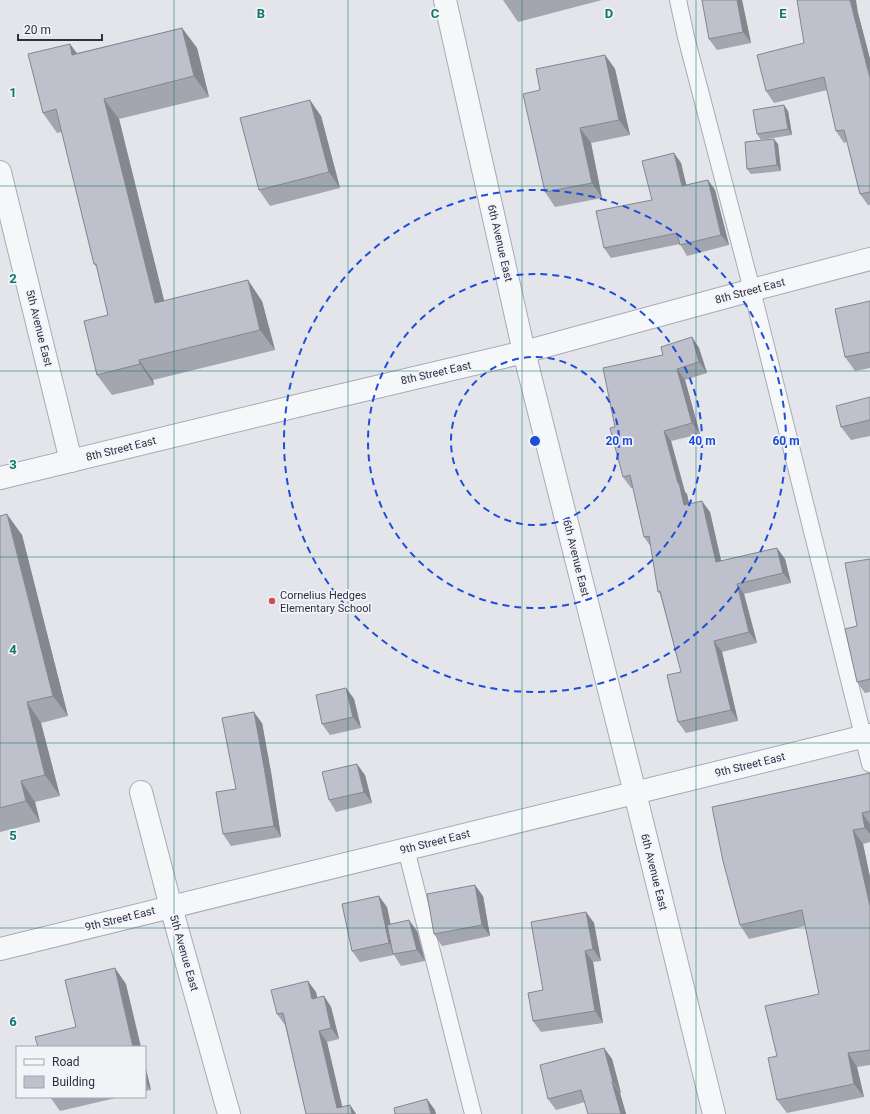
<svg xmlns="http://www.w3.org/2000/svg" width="870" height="1114" font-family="Roboto,sans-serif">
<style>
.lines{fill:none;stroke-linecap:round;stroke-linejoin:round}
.service-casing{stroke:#a8abb5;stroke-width:18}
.minor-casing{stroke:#a8abb5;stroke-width:24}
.service{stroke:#f6f7f9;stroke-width:16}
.minor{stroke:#f6f7f9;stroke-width:22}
.wall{fill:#a3a5af}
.shaded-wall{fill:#85868e}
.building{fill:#bec0cb;stroke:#85868e}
.grid{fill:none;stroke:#0f766e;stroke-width:1;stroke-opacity:0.55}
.ring{fill:none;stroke:#1d4ed8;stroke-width:2;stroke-dasharray:7 5}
.poi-dot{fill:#ca514e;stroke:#f3f4f8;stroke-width:1.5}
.labels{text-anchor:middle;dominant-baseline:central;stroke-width:3.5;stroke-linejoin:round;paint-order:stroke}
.street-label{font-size:11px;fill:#2c3043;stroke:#f3f4f8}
.poi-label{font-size:11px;fill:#2c3043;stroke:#f3f4f8;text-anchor:start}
.grid-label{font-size:13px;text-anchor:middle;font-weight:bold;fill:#0f766e;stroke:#f3f4f8;stroke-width:3.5;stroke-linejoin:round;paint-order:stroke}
.centre{fill:#1d4ed8;stroke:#f3f4f8;stroke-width:2}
.ring-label{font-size:12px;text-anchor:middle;font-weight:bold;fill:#1d4ed8;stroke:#f3f4f8;stroke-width:3.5;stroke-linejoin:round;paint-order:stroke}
</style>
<rect width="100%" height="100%" fill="#e3e5eb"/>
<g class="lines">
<defs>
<g id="service">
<path d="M678 0 686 37 752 290 870 764"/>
<path d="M406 849 473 1114"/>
</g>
<g id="minor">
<path d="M445 0 524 352 635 793 714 1114"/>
<path d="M0 172 71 461"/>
<path d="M0 478 309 403 524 352 752 290 870 259"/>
<path d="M141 792 171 907 229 1114"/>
<path d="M0 949 870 735"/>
</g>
</defs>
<!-- service casing -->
<use href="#service" class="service-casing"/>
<!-- minor casing -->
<use href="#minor" class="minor-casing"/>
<!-- service -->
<use href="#service" class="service"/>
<!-- minor -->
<use href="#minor" class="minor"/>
</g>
<!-- wall -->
<g class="wall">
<path d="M503 0H602L518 22Z"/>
<path d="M702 0H742L751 43 717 50 709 39Z"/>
<path d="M858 13 870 59V205H868L860 194 847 142 844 143 836 131 827 90 774 103 766 91 804 43Z"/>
<path d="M182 28 197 48 209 97 119 119 164 301H262L275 350 153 380 154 385 112 395 97 375 108 315 97 268 94 264 62 132 57 133 43 113 70 44 77 53Z"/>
<path d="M605 55 615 69 630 135 591 143 602 198 555 207 545 192 540 90Z"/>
<path d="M788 111 792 135 761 140 757 134Z"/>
<path d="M321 116 340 188 270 206 259 190Z"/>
<path d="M778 144 781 171 751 174 747 169Z"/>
<path d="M674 153 681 163 686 185 708 180 715 190 729 245 687 256 680 244 611 258 604 248 652 200Z"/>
<path d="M870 301V368L855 371 845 357Z"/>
<path d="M692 337 699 348 707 373 685 380 700 434 671 441 685 492 687 494 689 504 710 512 721 561 777 548 785 559 791 583 744 594 757 643 722 652 738 721 686 733 678 722 681 672 660 594 658 592 651 547 644 537 633 488H631L623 477 615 427 663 355Z"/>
<path d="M870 397V436L851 440 841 427Z"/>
<path d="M0 516 22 535 68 716 41 723 60 796 35 802 40 822 0 832Z"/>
<path d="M870 559V692L865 693 857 682V626Z"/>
<path d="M346 688 354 699 361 728 330 735 322 724Z"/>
<path d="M262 723 271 772 281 837 231 846 223 834 236 789Z"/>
<path d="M870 773V842L863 844 870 877V1065L857 1067 864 1097 787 1113 777 1100V1056L819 994 805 926 749 939 740 925Z"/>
<path d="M365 775 372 803 336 812 329 800Z"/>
<path d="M483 896 490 936 442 946 434 934Z"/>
<path d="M387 907 390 924 417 931 425 961 401 966 394 955 360 962 352 951Z"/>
<path d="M586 912 594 923 601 961 593 962 603 1023 541 1032 533 1021 543 990Z"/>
<path d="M316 992 317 998 324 996 331 1007 339 1039 327 1042 342 1107 350 1105 356 1114H306L285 1025 277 1014Z"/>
<path d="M604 1048 612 1059 621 1093H620L626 1114H588L585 1102 556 1110 548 1099Z"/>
<path d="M145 1065 151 1090 145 1091Z"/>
<path d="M50 1097H120L60 1111Z"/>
</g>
<!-- shaded-wall -->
<g class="shaded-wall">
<path d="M737 0H742L751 43 743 32Z"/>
<path d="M850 0H856L858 13 870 59V78Z"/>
<path d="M182 28 197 48 209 97 194 76Z"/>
<path d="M70 44 84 64 72 55Z"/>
<path d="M605 55 615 69 630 135 619 120Z"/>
<path d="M104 99 119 119 170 324 155 303Z"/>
<path d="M310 100 321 116 340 188 329 172Z"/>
<path d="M784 105 788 111 792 135 788 129Z"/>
<path d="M580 128 591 143 602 198 592 183Z"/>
<path d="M774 139 778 144 781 171 777 165Z"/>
<path d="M674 153 681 163 689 196 682 186Z"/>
<path d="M708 180 715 190 729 245 721 235Z"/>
<path d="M248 280 262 301 275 350 260 330Z"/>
<path d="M692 337 699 348 707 373 699 362Z"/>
<path d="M139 360 153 380 154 385 140 364Z"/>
<path d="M677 369 685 380 700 434 692 423Z"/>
<path d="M664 431 671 441 685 492 687 494 692 516 684 505Z"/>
<path d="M702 501 710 512 724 573 716 562Z"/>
<path d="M7 514 22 535 68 716 53 696Z"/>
<path d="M777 548 785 559 791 583 783 573Z"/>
<path d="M737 584 744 594 757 643 749 632Z"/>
<path d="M714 641 722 652 738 721 731 710Z"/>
<path d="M346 688 354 699 361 728 353 717Z"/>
<path d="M27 702 41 723 60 796 45 775Z"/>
<path d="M254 712 262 723 271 772 281 837 274 826Z"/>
<path d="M357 764 365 775 372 803 364 792Z"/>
<path d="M21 781 35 802 40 822 26 801Z"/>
<path d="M862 813 870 824V834L865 828Z"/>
<path d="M853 830 863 844 870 877V906Z"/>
<path d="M475 885 483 896 490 936 482 925Z"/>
<path d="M379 896 387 907 397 954 389 943Z"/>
<path d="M586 912 594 923 601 961 593 949Z"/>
<path d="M409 920 417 931 425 961 417 950Z"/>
<path d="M585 951 593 962 603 1023 595 1011Z"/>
<path d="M115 968 126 984 141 1047H133Z"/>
<path d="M308 981 316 992 320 1010 312 999Z"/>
<path d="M324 996 331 1007 339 1039 331 1028Z"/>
<path d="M319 1031 327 1042 344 1114 337 1108Z"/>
<path d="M604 1048 612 1059 621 1093 613 1082Z"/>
<path d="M848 1053 857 1067 864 1097 854 1084Z"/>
<path d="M145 1065 151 1090 145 1082Z"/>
<path d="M612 1082 620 1093 626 1114H621Z"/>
<path d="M427 1099 435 1110 436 1114H431Z"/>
<path d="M350 1105 356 1114H352Z"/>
</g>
<!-- building -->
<g class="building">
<path d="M702 0H737L743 32 709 39Z"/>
<path d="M797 0H850L870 78V192L860 194 844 130 836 131 824 77 766 91 757 55 804 43Z"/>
<path d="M182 28 194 76 104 99 155 303 248 280 260 330 139 360 140 364 97 375 84 321 108 315 96 264H94L56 109 43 113 28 54 70 44 72 55Z"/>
<path d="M605 55 619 120 580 128 592 183 545 192 523 94 540 90 536 69Z"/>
<path d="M310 100 329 172 259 190 240 118Z"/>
<path d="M784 105 788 129 757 134 753 110Z"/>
<path d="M774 139 777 165 747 169 745 142Z"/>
<path d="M674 153 682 186 708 180 721 235 680 245 677 233 604 248 596 211 652 200 642 161Z"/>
<path d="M870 301V352L845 357 835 309Z"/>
<path d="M692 337 699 362 677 369 692 423 664 431 678 483H679L684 505 702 501 716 562 777 548 783 573 737 584 749 632 714 641 731 710 678 722 667 675 681 672 660 591 658 592 649 536 644 537 630 475 623 477 610 428 615 427 603 368 663 355 661 347Z"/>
<path d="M870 397V420L841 427 836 406Z"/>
<path d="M7 514 53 696 27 702 45 775 21 781 26 801 0 808V516Z"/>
<path d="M870 559V679L857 682 845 629 857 626 845 563Z"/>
<path d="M346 688 353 717 322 724 316 695Z"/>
<path d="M254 712 263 761 274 826 223 834 216 792 236 789 222 718Z"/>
<path d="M357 764 364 792 329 800 322 772Z"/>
<path d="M870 773V811L862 813 865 828 853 830 870 906V1050L848 1053 854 1084 777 1100 768 1058 777 1056 765 1006 819 994 802 910 740 925 723 861 712 807Z"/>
<path d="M475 885 482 925 434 934 427 894Z"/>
<path d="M379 896 389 943 352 951 342 904Z"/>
<path d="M586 912 593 949 585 951 595 1011 533 1021 528 993 543 990 531 922Z"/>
<path d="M409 920 417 950 393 954 387 925Z"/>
<path d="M115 968 133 1047H38L35 1037 76 1027 65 980Z"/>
<path d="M308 981 312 999 324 996 331 1028 319 1031 337 1108 350 1105 352 1114H306L283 1013 277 1014 271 990Z"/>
<path d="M604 1048 613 1082H612L621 1114H588L581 1090 548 1099 540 1065Z"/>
<path d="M427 1099 431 1114H395L394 1108Z"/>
</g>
<!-- grid -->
<path class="grid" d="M174 0V1114M348 0V1114M522 0V1114M696 0V1114M0 186H870M0 371H870M0 557H870M0 743H870M0 928H870"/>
<!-- distance rings -->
<g class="ring">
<circle cx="535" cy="441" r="84"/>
<circle cx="535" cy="441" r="167"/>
<circle cx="535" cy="441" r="251"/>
</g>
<!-- markers -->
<circle class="poi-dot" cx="272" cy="601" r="4"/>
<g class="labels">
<!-- street labels -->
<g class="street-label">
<text transform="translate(500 243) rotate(77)">6th Avenue East</text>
<text transform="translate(750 291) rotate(-15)">8th Street East</text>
<text transform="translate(39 328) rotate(76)">5th Avenue East</text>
<text transform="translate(436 373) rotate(-13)">8th Street East</text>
<text transform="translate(121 449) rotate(-14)">8th Street East</text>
<text transform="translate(576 558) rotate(76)">6th Avenue East</text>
<text transform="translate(750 765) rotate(-14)">9th Street East</text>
<text transform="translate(435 842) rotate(-14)">9th Street East</text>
<text transform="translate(654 872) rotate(76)">6th Avenue East</text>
<text transform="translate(120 919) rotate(-14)">9th Street East</text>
<text transform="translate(184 953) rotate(74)">5th Avenue East</text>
</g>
<!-- poi labels -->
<g class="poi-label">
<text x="280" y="595">Cornelius Hedges<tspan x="280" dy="13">Elementary School</tspan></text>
</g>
</g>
<g class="grid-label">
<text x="261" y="18">B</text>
<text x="435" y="18">C</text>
<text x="609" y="18">D</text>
<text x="783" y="18">E</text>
<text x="13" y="97">1</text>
<text x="13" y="283">2</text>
<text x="13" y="469">3</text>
<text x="13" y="654">4</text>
<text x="13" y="840">5</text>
<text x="13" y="1026">6</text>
</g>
<circle cx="535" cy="441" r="6" class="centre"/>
<g class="ring-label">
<text x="619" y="445">20 m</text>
<text x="702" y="445">40 m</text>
<text x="786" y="445">60 m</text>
</g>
<!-- legend -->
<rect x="16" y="1046" width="130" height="52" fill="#f3f4f8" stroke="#a3a6b0"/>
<rect x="24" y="1059" width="20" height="6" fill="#f6f7f9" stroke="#a3a6b0"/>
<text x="52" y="1066" font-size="12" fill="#2c3043">Road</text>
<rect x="24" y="1076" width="20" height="12" fill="#bec0cb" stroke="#a3a6b0"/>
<text x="52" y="1086" font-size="12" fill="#2c3043">Building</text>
<!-- scale -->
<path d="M18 34v6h84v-6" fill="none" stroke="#2c3043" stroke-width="2"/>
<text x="24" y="34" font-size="12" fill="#2c3043" stroke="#f3f4f8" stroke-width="3" paint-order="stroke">20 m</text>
</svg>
